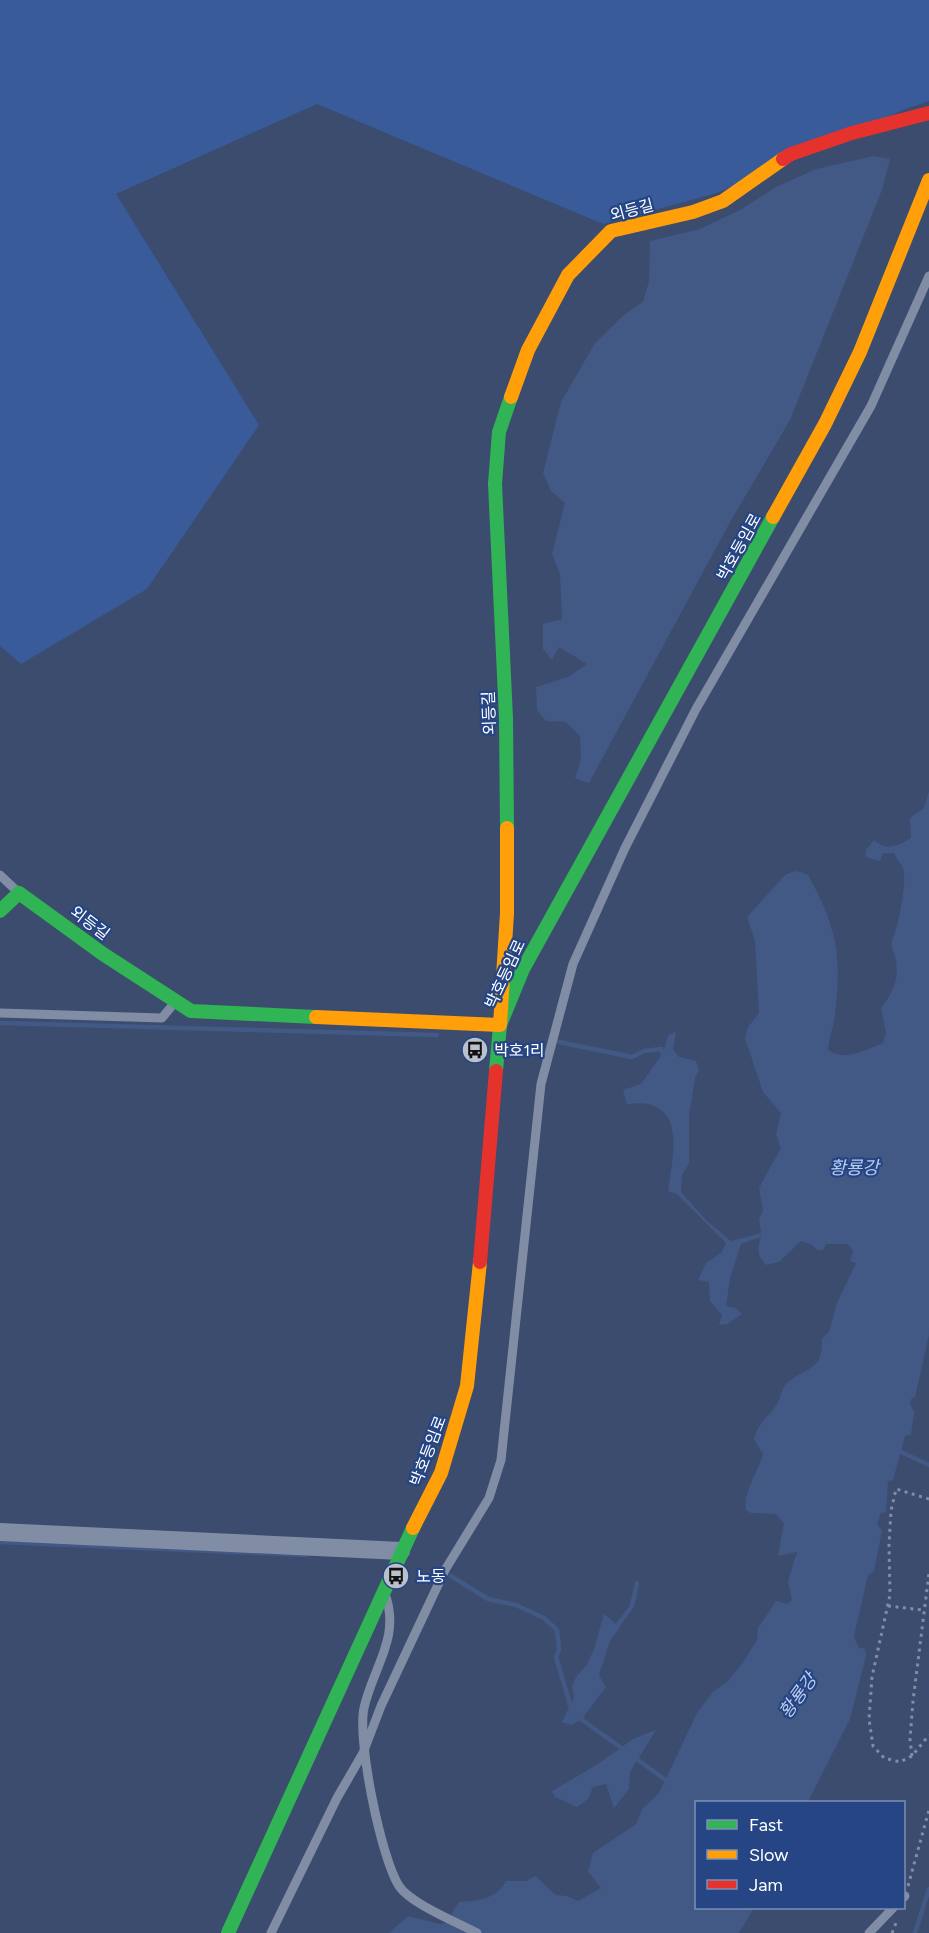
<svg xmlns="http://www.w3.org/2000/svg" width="929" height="1933" font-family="Figtree,'Noto Sans KR',sans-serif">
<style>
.green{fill:#395b99}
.water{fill:#425986}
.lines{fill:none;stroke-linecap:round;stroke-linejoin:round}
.stream{stroke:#425986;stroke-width:4.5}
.path{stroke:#818da4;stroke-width:3;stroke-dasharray:3 4.5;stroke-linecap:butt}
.lane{stroke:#818da4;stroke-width:9}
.street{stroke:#818da4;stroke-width:18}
.fast{stroke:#30b455;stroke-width:14}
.slow{stroke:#ff9f0a;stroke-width:14}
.jam{stroke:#e5322d;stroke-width:14}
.labels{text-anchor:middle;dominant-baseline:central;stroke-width:4.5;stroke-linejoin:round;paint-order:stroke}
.street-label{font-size:16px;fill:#fff;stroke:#254584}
.poi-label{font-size:16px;fill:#fff;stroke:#254584;text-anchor:start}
.water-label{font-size:18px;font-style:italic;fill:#b9ccef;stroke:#254584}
</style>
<rect width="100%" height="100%" fill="#3b4c6e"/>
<!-- green -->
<path class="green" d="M0 0H929V101L903 110 717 193 603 224 317 104 116 194 259 425 147 589 21 664 0 646Z"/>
<!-- water -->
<g class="water">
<path d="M874 156 890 159 882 190 790 420 729 524 589 783 575 778 581 760 580 736 566 722 546 721 537 710 536 687 568 677 587 664 559 647 552 660 543 649V624L562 619 560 574 552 554 565 503 551 491 543 473 561 402 595 343 625 314 643 302 649 281 650 241 700 229 740 210 776 187 816 169Z"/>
<path d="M929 791V1335L915 1397 911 1399 910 1404 914 1412 911 1435 905 1436 893 1480 888 1481 886 1512 881 1513 877 1523 882 1531 874 1571 868 1575 854 1636 858 1647 865 1649 866 1656 850 1719 808 1802H696V1908H754L739 1933H389L408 1916 440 1924 450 1922 453 1911 459 1902C477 1901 497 1899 506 1881H526L535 1876 556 1895 567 1896 578 1901 601 1888 588 1871 593 1853 636 1824 642 1809 659 1793 697 1713 713 1692 728 1681 742 1664 757 1640 758 1628 776 1601 787 1604 792 1600 788 1581 797 1552 778 1556 784 1523 776 1514 751 1513 746 1510C743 1491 758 1473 763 1454L754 1439C759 1421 768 1418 777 1404 781 1398 782 1387 787 1383 807 1366 823 1372 822 1339L829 1332 837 1303 856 1263 850 1261 853 1251 848 1244H826L823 1250H817L812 1245 801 1241 779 1262 766 1265C757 1255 757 1249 761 1237L741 1244 730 1278 726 1306 735 1308 742 1314 727 1324 719 1325 722 1315 710 1301 709 1282 698 1280 706 1263 722 1252 726 1243 677 1194 668 1191C674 1151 687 1096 627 1104L623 1090 641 1084 663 1053 668 1036 676 1031 673 1050 679 1057 696 1061 699 1070 695 1078 689 1116V1163L682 1175 681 1192 707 1221 731 1241 761 1233 759 1219 763 1211 759 1188 781 1148 776 1134 781 1113 763 1092 745 1038 748 1027 759 1013 755 941 747 917 786 874 797 871 808 875C837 928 842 954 835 1014 834 1026 829 1038 828 1050 846 1062 865 1050 883 1043L886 1033 881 1008C898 987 901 969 891 944 897 931 908 883 903 869 902 864 896 859 894 853H883L880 861 866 857V850L874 840C887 852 898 846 911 838L910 818 924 808Z"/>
<path d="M604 1614 620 1627 610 1641 599 1675 606 1687 582 1719 571 1725 562 1722 574 1697 572 1686 576 1677 586 1666 594 1649Z"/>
<path d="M656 1730 630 1772 629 1789 614 1808 606 1784 593 1787 588 1799 577 1807 555 1797 552 1791 598 1764 633 1739Z"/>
</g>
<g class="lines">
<!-- stream -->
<g class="stream">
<path d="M0 1023 437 1035"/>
<path d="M559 1042 632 1057 644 1051 661 1049 664 1057"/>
<path d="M899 1451 929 1465"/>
<path d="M0 1542 306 1555"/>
<path d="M451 1576 488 1599 516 1605 544 1618 557 1630 559 1650 556 1657 572 1711"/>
<path d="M614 1630 632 1606 637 1583"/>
<path d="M578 1717 627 1752"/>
<path d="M634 1757 671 1784"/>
<path d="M915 1933 929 1889"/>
</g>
<!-- path -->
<g class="path">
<path d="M929 1499 896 1489 891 1511 889 1545 890 1595 872 1677 869 1719 873 1746 884 1758 900 1762 912 1756 929 1735"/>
<path d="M888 1606 923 1610"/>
<path d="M912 1756 910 1739 913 1701 929 1573"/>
<path d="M908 1886 929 1810"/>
<path d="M892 1933 896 1923"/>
</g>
<!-- lane -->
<g class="lane">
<path d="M0 875 19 893"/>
<path d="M0 1013 162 1018 175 1002"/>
<path d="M385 1594C401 1638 373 1667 364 1708 357 1740 381 1858 399 1886 411 1904 457 1922 477 1933"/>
<path d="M904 1897 905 1896"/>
<path d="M271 1933 337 1798 363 1753 381 1706 445 1570 489 1498 501 1460 541 1084 573 964 625 848 696 709 871 406 929 276"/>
<path d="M869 1933 893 1908"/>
</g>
<!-- street -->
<path class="street" d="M0 1532 401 1551"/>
<!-- fast -->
<g class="fast">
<path d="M507 828 506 718 495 484 499 432 511 397"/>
<path d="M0 911 19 893 103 954 191 1011 316 1017"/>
<path d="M496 1071 500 1025 523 969 773 517"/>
<path d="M228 1933 413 1528"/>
</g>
<!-- slow -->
<g class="slow">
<path d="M511 397 528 350 568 275 611 231 693 212 723 201 783 159"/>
<path d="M773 517 825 424 860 352 929 180"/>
<path d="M316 1017 500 1025 507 913V828"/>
<path d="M413 1528 441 1473 467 1386 480 1262"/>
</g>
<!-- jam -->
<g class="jam">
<path d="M783 159 791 154 852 133 929 113"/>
<path d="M480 1262 496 1071"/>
</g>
</g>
<!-- icons -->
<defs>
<symbol id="bus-disc" viewBox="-11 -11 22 22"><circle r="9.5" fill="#bac0cc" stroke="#254584"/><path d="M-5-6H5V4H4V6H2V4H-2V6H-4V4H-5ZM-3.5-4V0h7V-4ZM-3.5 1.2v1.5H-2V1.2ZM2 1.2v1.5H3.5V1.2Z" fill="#111"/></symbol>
</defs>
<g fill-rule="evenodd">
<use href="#bus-disc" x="460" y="1035" width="30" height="30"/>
<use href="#bus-disc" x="381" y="1561" width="30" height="30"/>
</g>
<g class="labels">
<!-- street labels -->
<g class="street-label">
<text transform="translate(632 210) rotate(-15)">외등길</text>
<text transform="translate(739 547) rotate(-61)">박호등임로</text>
<text transform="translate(489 713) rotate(-92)">외등길</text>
<text transform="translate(90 923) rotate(37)">외등길</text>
<text transform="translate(505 974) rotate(-65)">박호등임로</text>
<text transform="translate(428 1451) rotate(-69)">박호등임로</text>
</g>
<!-- poi labels -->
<g class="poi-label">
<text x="494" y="1050">박호1리</text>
<text x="416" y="1576">노동</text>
</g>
<!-- water labels -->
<g class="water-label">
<text x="854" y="1168">황룡강</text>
<text transform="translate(798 1696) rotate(-54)">황룡강</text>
</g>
</g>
<!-- legend -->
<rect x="695" y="1801" width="210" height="108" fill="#254584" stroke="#7c8fb5" stroke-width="1.5"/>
<rect x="707" y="1820" width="30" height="9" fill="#30b455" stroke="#7c8fb5" stroke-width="1.5"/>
<text x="749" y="1831" font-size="18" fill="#ffffff">Fast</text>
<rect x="707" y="1850" width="30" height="9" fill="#ff9f0a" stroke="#7c8fb5" stroke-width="1.5"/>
<text x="749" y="1861" font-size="18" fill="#ffffff">Slow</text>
<rect x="707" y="1880" width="30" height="9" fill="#e5322d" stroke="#7c8fb5" stroke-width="1.5"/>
<text x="749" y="1891" font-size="18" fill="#ffffff">Jam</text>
</svg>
